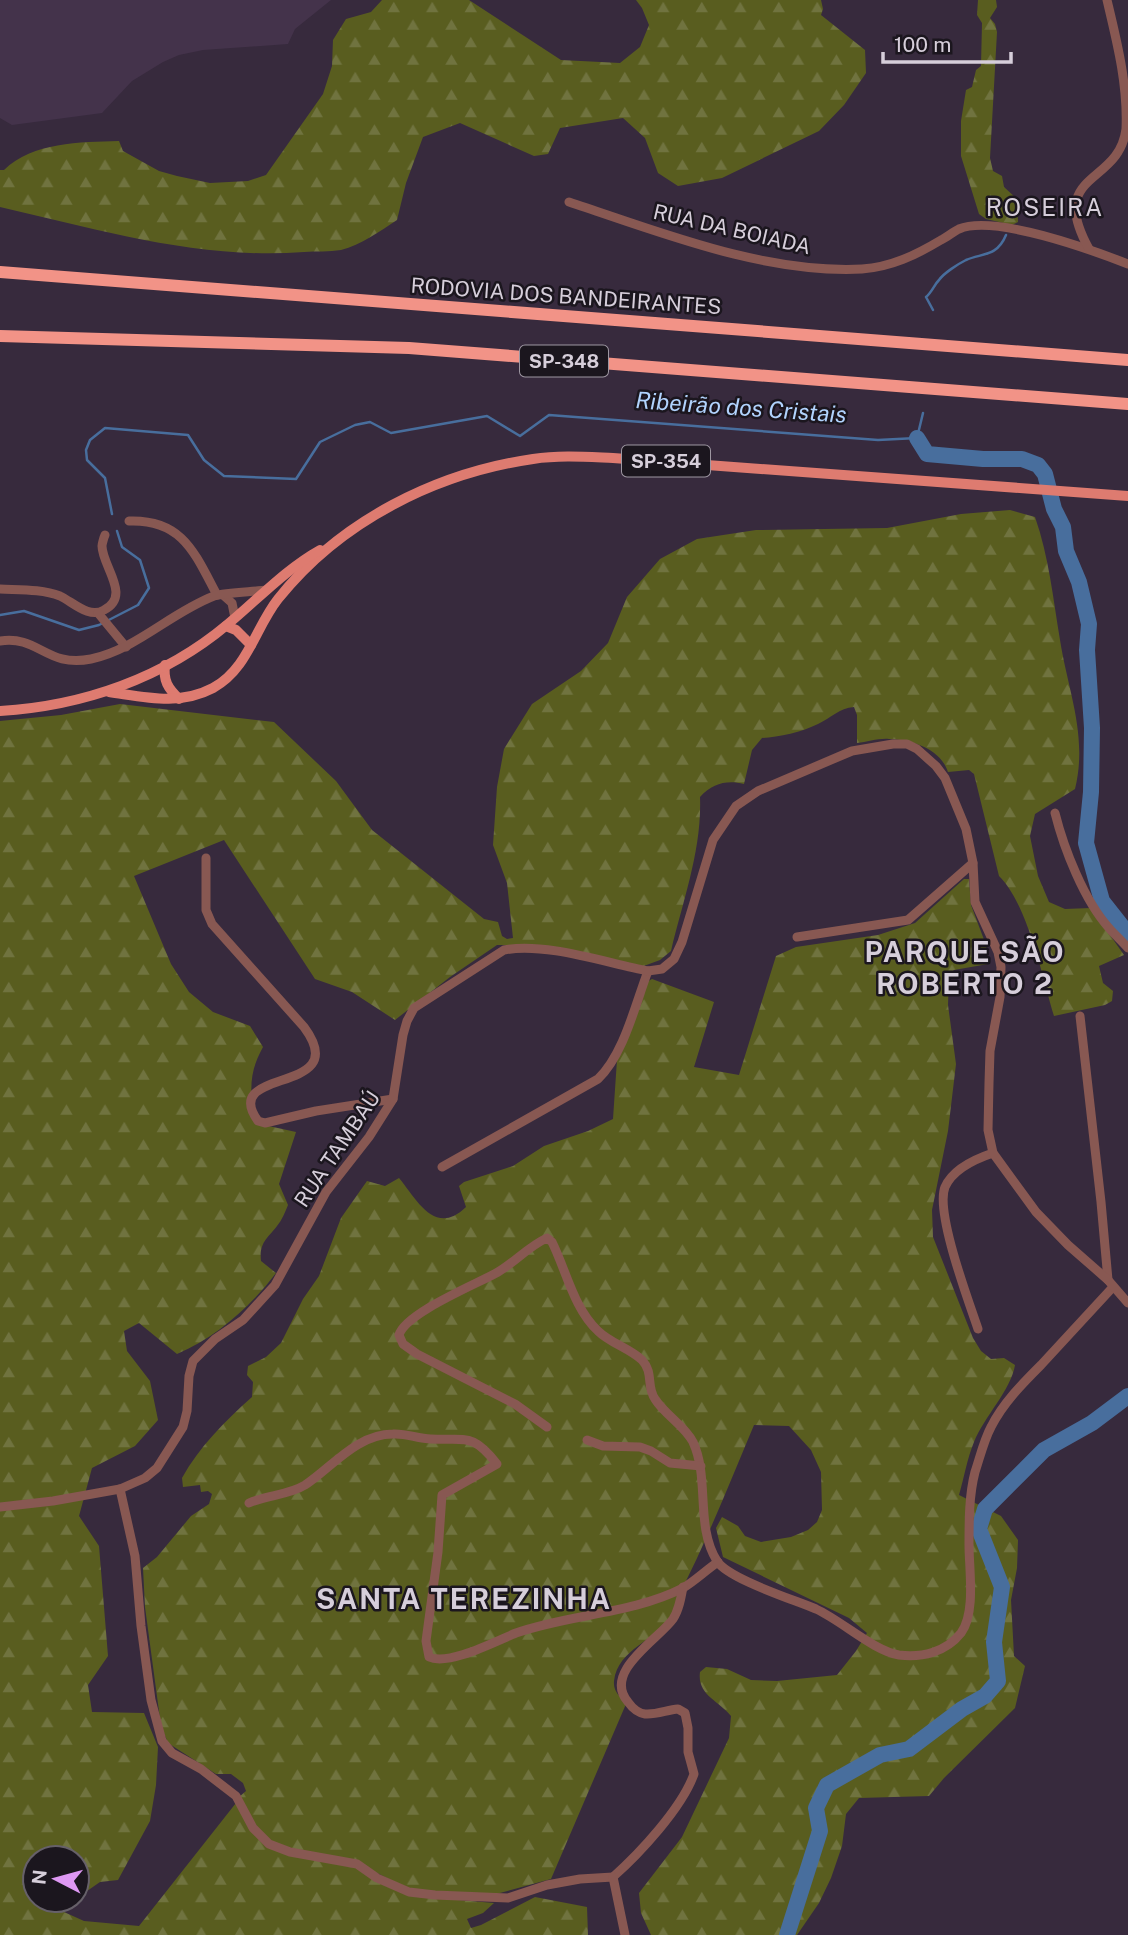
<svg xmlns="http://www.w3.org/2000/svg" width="1128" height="1935" font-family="'Public Sans',sans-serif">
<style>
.built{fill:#44334b}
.forest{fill:url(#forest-firs)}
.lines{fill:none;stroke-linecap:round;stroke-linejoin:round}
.stream{stroke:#486e9d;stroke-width:2.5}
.river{stroke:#486e9d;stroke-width:16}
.minor{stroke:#885852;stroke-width:9}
.major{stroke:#de7b70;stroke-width:10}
.highway{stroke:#f29387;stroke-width:12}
.labels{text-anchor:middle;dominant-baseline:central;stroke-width:5;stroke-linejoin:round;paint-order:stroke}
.shield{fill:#1b161e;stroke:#9e97a2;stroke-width:2}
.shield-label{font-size:19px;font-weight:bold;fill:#d6ceda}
.street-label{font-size:21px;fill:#d6ceda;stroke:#1b161e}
.water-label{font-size:23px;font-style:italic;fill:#b1d3fd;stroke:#1b161e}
.quarter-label{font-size:24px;letter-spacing:2px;fill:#d6ceda;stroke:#1b161e}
.district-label{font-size:28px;font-weight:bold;letter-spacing:2px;fill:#d6ceda;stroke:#1b161e}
</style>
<defs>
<pattern id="forest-firs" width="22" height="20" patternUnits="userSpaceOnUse" patternTransform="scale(1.75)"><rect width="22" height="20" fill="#595d1f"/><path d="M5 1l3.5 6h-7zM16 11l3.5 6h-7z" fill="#70733f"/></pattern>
</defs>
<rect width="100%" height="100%" fill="#372a3d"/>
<!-- built -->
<path class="built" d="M0 0H331L295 29 288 44 203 50 179 55 163 62 132 81 102 113 12 125 0 118Z"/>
<!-- forest -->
<g class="forest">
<path d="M382 0H469L561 60 620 63 640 47 649 25 642 8 636 0H821L823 9 821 15 865 50 866 73 844 105 819 131 722 178 678 186 658 173 645 138 623 118 560 128 548 154 534 156 460 123 423 137 406 183 397 220C380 231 361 245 341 250 329 252 316 251 304 252 200 260 100 230 0 207V170H4C33 142 80 142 119 141L123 151 159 171 177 176 210 183 248 181 266 175 323 94 332 66 333 40 346 19 371 12Z"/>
<path d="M978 0H996L997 7 990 18 995 24 997 32 990 158 993 171 1002 176 1004 187 1017 199 1018 222 1012 225 986 219 979 214 961 156V121L966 90 972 87 976 70 981 66 982 23 977 15Z"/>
<path d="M1010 510 1035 517C1049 557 1053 598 1060 640 1068 691 1088 736 1075 789L1035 814 1030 836 1038 876 1049 902 1065 909 1091 908 1124 955 1099 966 1103 983 1113 991 1112 1001 1105 1005 1054 1016C1042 976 1028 905 999 876L974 774 969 770 948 772C940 748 912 740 889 739 879 738 867 742 857 743V715L854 707C839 708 831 718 818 724 802 732 779 737 762 738L752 750 744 784C727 780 713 783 700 797 702 850 683 900 671 951L660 960 641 967 526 945H497L450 977 395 1020 352 992 315 979 224 840 134 876 171 964 189 992 213 1012 250 1026 263 1047C248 1074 250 1092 255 1123L296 1132 279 1184 288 1205C285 1212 282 1220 277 1226 268 1238 259 1242 261 1261L276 1273C251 1306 217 1337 177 1354L139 1323 124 1331 127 1351 150 1381 158 1420 135 1446 92 1468 79 1516 99 1546 108 1656 88 1685 92 1712 144 1713 158 1747 156 1785 150 1821 118 1880 100 1882 77 1898V1858H35V1900H74L66 1906 64 1912 84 1921 139 1926 236 1803 268 1846 356 1867 411 1896 494 1903 483 1913 467 1919 471 1928 481 1925 535 1897 587 1907 588 1935H0V721L61 715 120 704 274 722 336 781 372 830 484 919 498 922 502 936 507 939 513 938 507 883 493 845 497 787 504 749 532 704 581 671 608 643 627 597 660 559 697 539 756 530 887 528 961 514Z"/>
<path d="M964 879H969L971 905 986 945 988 964 954 970 949 975 948 1005 956 1064 948 1131 932 1210 933 1237 973 1338 981 1351 991 1359 1004 1358 1015 1365C1011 1390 984 1417 974 1442 967 1459 964 1478 959 1495L1001 1516 1018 1540 1017 1568 1011 1600 1014 1656 1025 1666 1015 1708 944 1778 929 1796 859 1798 846 1814 842 1846 831 1878 819 1903 797 1935H651L641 1913 639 1893 682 1837 729 1738 731 1716C718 1700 697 1695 700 1672L706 1667 727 1669 751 1680 777 1681 837 1675 856 1651 867 1633 849 1618 723 1557 716 1528 722 1517 738 1526 745 1536 761 1542 791 1537 808 1530 817 1522 822 1510 821 1472 811 1450 789 1426 754 1425C730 1482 708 1538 680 1593 676 1601 675 1611 670 1618 656 1641 618 1648 614 1681 613 1692 620 1696 626 1704L551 1879 489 1896 410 1890 360 1864 269 1843 253 1827 239 1797 246 1791 243 1783 231 1774H216L168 1743 161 1726 145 1607 143 1568 157 1557 191 1516 209 1504 212 1494 208 1491 201 1492 200 1485 183 1487 182 1478C199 1447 225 1421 252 1397L253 1382 247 1375 248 1366 266 1357 281 1343 303 1299 319 1276 341 1218 367 1181 385 1186 399 1178C417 1200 435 1237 466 1207L459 1186 464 1182 513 1166 544 1146 588 1131 613 1119 617 1060 647 982 652 979 714 1002 694 1067 739 1075 776 956 796 947 878 935 915 923Z"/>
</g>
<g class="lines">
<!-- stream -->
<g class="stream">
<path d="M933 310 926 297C932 292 934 285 939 280 944 273 958 264 966 260 982 253 997 257 1006 235"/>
<path d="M112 514 105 478 87 460 86 450 90 440 105 428 188 435 204 460 224 476 296 479 320 442 355 425 370 422 391 433 487 416 520 436 549 415 878 440 917 438 923 413"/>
<path d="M0 615 24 611 79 630 99 625 138 605 149 588 140 560 122 547 117 531"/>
</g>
<!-- river -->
<g class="river">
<path d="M917 438 927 454 983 459H1022L1038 465 1045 474 1054 509 1063 527 1066 551 1079 582 1089 624 1087 650 1092 728 1091 792 1086 843 1102 901 1128 934"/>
<path d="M787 1935 820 1831 816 1808 827 1785 880 1755 909 1749 962 1709 985 1696 998 1681 994 1642 1002 1587 979 1529 985 1509 1044 1450 1092 1423 1128 1396"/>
</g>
<!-- minor -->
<g class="minor">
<path d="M569 202C660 232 764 274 862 269 891 267 916 255 941 240 947 237 953 232 959 229 994 214 1092 250 1128 264"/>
<path d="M1089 249C1046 171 1119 186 1126 129 1128 85 1117 42 1107 0"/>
<path d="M129 521C183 519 195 554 217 595"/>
<path d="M0 589C19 590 42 589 60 596 73 602 89 619 104 610 132 596 102 566 102 546 102 544 104 537 105 535"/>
<path d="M223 595 232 603 235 618"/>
<path d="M98 613 126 647"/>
<path d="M0 641C39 635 46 668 91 659 137 649 170 613 214 596 227 592 252 592 267 590"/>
<path d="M1055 813C1064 849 1084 900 1109 928 1115 935 1122 941 1128 948"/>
<path d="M206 858V910L212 924 304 1027C355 1096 218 1066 258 1121L265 1123 316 1111 393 1099"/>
<path d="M797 937 908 920 973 863"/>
<path d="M1080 1016 1101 1202 1108 1280"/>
<path d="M442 1167 598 1079C624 1054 635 1005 648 971"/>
<path d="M978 1329C969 1302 935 1212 945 1187 953 1169 975 1159 993 1153"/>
<path d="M547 1427 515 1404 417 1354 403 1344 399 1335C405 1313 477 1284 498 1272 515 1262 529 1246 547 1238L552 1242C566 1270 574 1309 598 1331 610 1343 629 1348 642 1360 654 1373 646 1386 655 1399 665 1415 684 1425 693 1442 710 1479 695 1526 717 1561 728 1579 795 1600 816 1609 842 1621 874 1651 899 1655 922 1658 946 1652 961 1633 976 1613 969 1569 969 1545 969 1521 969 1495 975 1472 980 1457 984 1440 991 1427 1003 1403 1023 1383 1041 1365 1065 1339 1089 1313 1113 1287"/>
<path d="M587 1440 603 1446 640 1447 651 1451 670 1463 701 1466"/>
<path d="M120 1489 135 1556 141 1626 151 1700 162 1741 172 1753 201 1769 236 1796 253 1828 269 1844 290 1852 357 1864 377 1878 409 1892 435 1895 508 1898 547 1885 580 1879 613 1877"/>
<path d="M249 1503C267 1495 289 1495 305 1485 332 1467 357 1434 393 1434 406 1433 418 1439 431 1439 466 1441 472 1432 497 1464L442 1495 438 1552 426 1641 429 1657C449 1666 496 1641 516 1633 570 1614 632 1614 683 1588 695 1581 706 1570 718 1562"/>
<path d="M0 1507 53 1501 120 1489 145 1478 157 1468 183 1427 187 1411 189 1376 193 1361 215 1339 243 1320 275 1285 326 1192 369 1137 393 1099 403 1035 407 1021 414 1008 504 950C546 942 606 963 648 971L662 969 674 959 682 942 713 840 736 806 758 791 852 751 893 744H907L917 749 936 766 945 778 966 829 973 863 975 902 998 952 1001 967 1000 997 990 1051 989 1083 988 1130 993 1153 1036 1212 1068 1245 1108 1280 1128 1303"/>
<path d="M613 1877C639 1854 682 1808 694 1774L688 1752V1728L685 1713 678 1709C667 1710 656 1715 645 1714 638 1713 633 1709 628 1702 602 1672 659 1639 673 1619 679 1610 681 1598 683 1587"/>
<path d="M613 1877 625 1935"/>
</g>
<!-- major -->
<g class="major">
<path d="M226 626 236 630 251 645"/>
<path d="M165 665C163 681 168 688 179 699"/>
<path d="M109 692C145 697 179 706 213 688 248 669 255 628 278 599 340 521 436 473 533 459 560 455 587 457 613 458L1128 496"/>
<path d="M0 711C83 706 164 678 228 624 258 599 286 569 320 550"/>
</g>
<!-- highway -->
<g class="highway">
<path d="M0 272 1128 360"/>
<path d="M0 336 409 348 1128 404"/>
</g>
</g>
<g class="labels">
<!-- shield labels -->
<g class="shield">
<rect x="520" y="345.5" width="88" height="31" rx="5"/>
<rect x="622" y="445.5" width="88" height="31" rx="5"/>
</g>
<g class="shield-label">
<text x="564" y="361">SP-348</text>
<text x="666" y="461">SP-354</text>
</g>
<!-- street labels -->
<g class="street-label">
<text transform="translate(732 229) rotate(13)">RUA DA BOIADA</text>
<text transform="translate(566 296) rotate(4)">RODOVIA DOS BANDEIRANTES</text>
<text transform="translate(337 1149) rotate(-56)">RUA TAMBAÚ</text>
</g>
<!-- water labels -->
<g class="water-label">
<text transform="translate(741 407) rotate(4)">Ribeirão dos Cristais</text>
</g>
<!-- quarter labels -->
<g class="quarter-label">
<text x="1045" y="207">ROSEIRA</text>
</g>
<!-- district labels -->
<g class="district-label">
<text x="965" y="951">PARQUE SÃO<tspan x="965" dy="32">ROBERTO 2</tspan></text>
<text x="464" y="1598">SANTA TEREZINHA</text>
</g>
</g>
<!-- north arrow -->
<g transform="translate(56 1879) rotate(276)"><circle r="33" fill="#1b161e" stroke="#666069" stroke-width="2"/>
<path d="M0-5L12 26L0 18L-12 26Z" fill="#de98f3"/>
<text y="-10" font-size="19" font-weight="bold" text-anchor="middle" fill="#d6ceda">N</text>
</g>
<!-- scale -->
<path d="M883 52v10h128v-10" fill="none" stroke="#d6ceda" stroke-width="3.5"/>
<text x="894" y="52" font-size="21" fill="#d6ceda" stroke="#1b161e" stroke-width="5" paint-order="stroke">100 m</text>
</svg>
